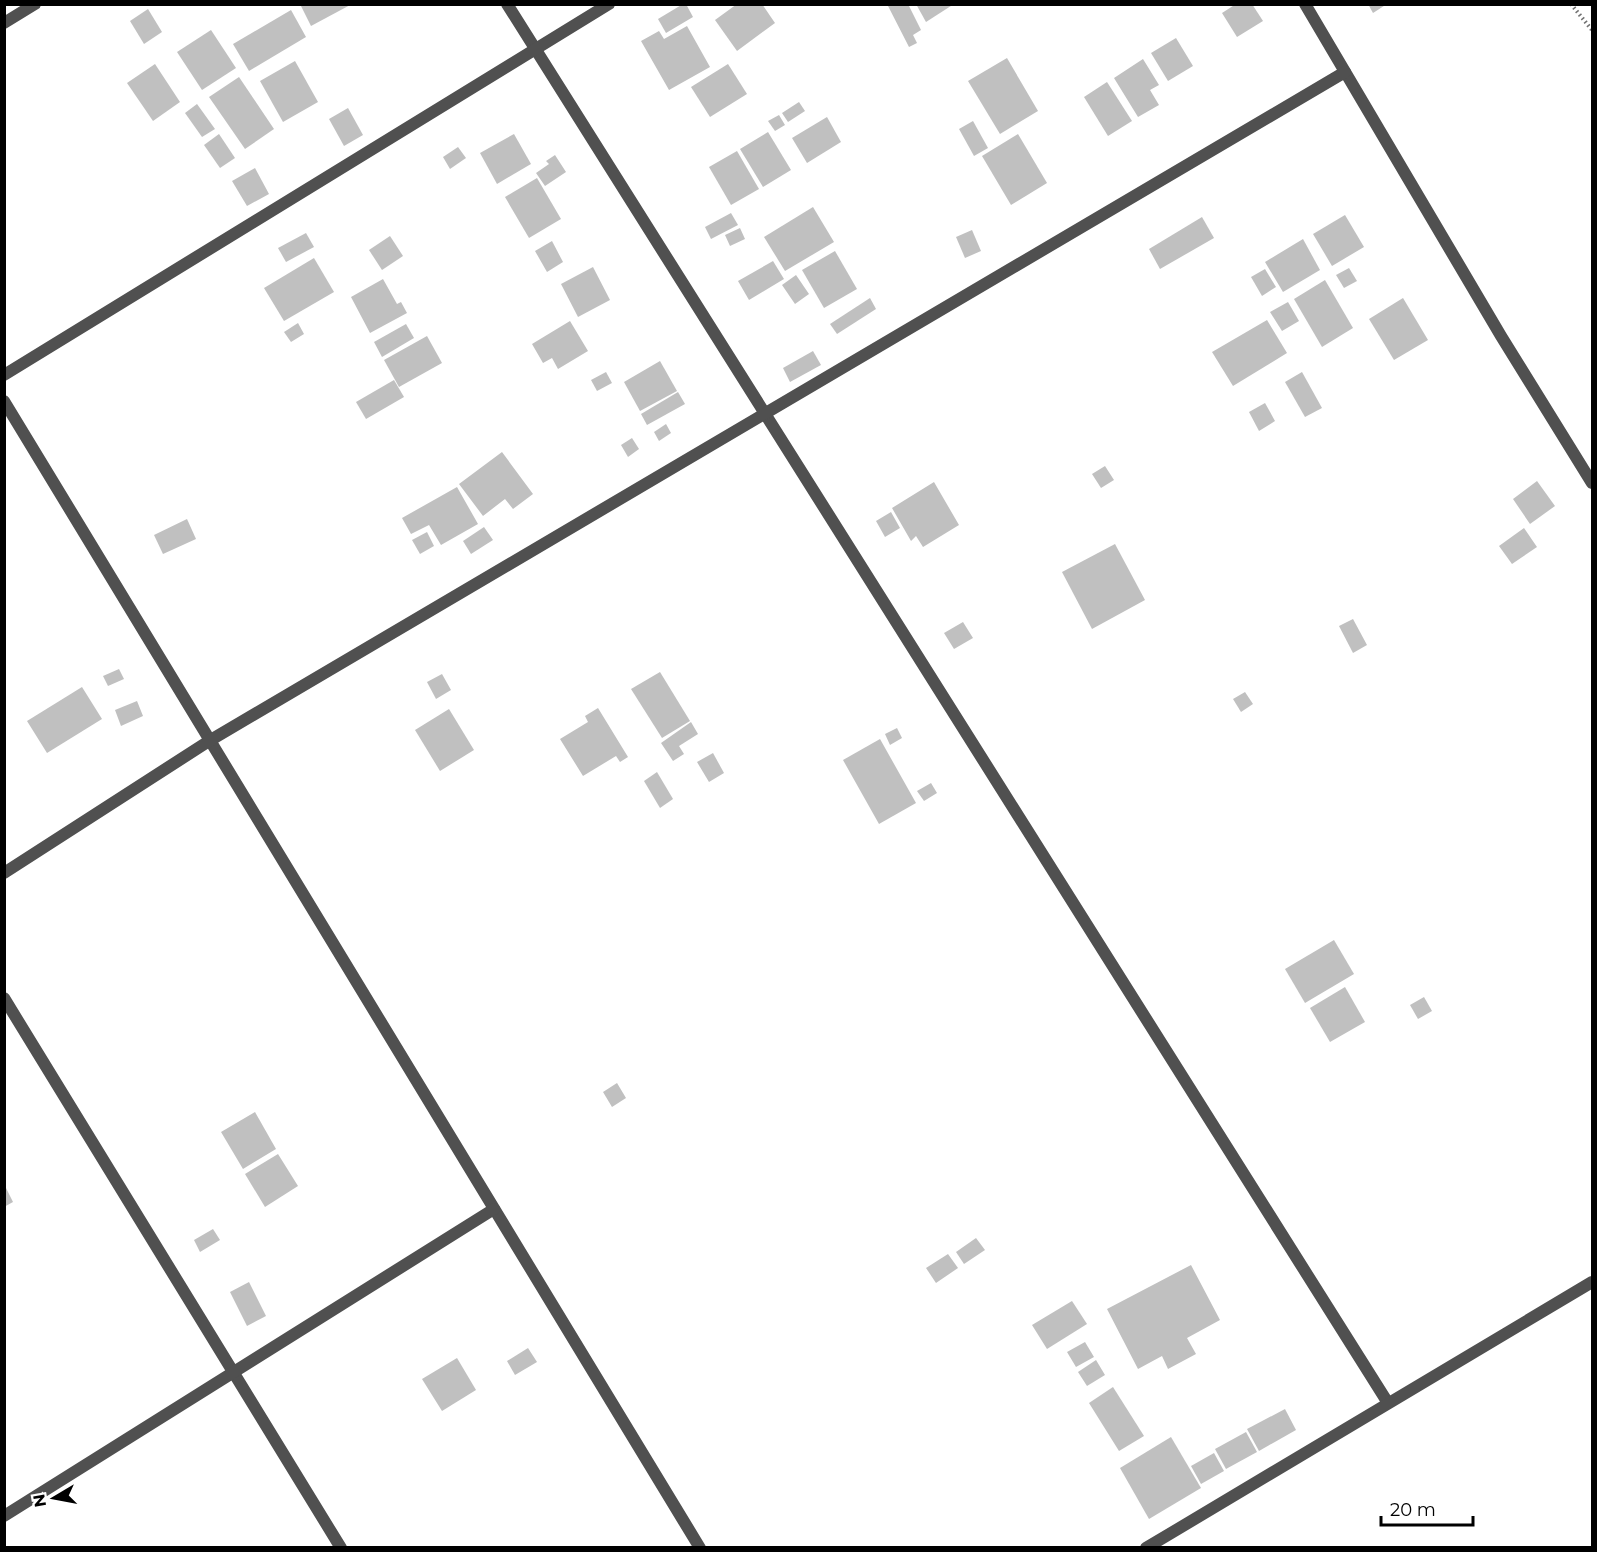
<svg xmlns="http://www.w3.org/2000/svg" width="1597" height="1552" font-family="Montserrat,sans-serif">
<style>
.building{fill:#c0c0c0}
.lines{fill:none;stroke-linecap:round;stroke-linejoin:round}
.path{stroke:#727272;stroke-width:4;stroke-dasharray:1.5 3;stroke-linecap:butt}
.minor{stroke:#505050;stroke-width:12}
</style>
<rect width="100%" height="100%" fill="#fff"/>
<!-- building -->
<g class="building">
<path d="M300 4H352L311 26Z"/>
<path d="M683 4H686L693 17 666 33 658 19Z"/>
<path d="M737 4H762L775 23 737 51 715 20Z"/>
<path d="M887 4H908L921 30 913 35 917 43 909 47Z"/>
<path d="M916 4H954L926 22Z"/>
<path d="M1236 4H1252L1263 21 1237 37 1222 13Z"/>
<path d="M1368 4H1387L1373 13Z"/>
<path d="M148 9 162 32 144 44 130 21Z"/>
<path d="M291 10 306 37 249 71 233 44Z"/>
<path d="M687 26 710 67 669 90 641 41 659 31 664 39Z"/>
<path d="M211 30 236 68 202 90 177 52Z"/>
<path d="M1176 38 1193 66 1168 81 1151 53Z"/>
<path d="M1007 58 1038 111 1000 134 968 81Z"/>
<path d="M1143 59 1159 85 1150 90 1159 105 1138 117 1114 78Z"/>
<path d="M295 61 318 102 283 122 260 81Z"/>
<path d="M155 64 180 102 153 121 127 83Z"/>
<path d="M728 64 747 94 710 117 691 87Z"/>
<path d="M239 77 274 129 245 149 209 97Z"/>
<path d="M1107 82 1132 121 1108 136 1084 97Z"/>
<path d="M799 102 805 111 788 122 782 113Z"/>
<path d="M197 104 215 129 202 137 185 113Z"/>
<path d="M348 108 363 135 344 146 329 119Z"/>
<path d="M779 115 785 125 775 131 768 121Z"/>
<path d="M827 117 841 142 807 163 792 138Z"/>
<path d="M973 121 988 148 974 156 959 129Z"/>
<path d="M768 132 791 170 763 187 740 149Z"/>
<path d="M219 134 235 158 220 168 204 145Z"/>
<path d="M514 134 531 164 497 184 480 153Z"/>
<path d="M1018 134 1047 183 1011 205 982 156Z"/>
<path d="M458 147 466 158 450 169 443 157Z"/>
<path d="M737 151 759 189 731 205 709 167Z"/>
<path d="M555 155 566 172 545 186 536 173 549 164 546 161Z"/>
<path d="M255 168 269 194 247 206 232 181Z"/>
<path d="M537 178 561 219 529 238 505 197Z"/>
<path d="M813 207 834 242 785 271 764 237Z"/>
<path d="M731 213 738 225 711 239 705 227Z"/>
<path d="M1345 215 1364 247 1332 266 1313 234Z"/>
<path d="M1202 217 1214 238 1160 269 1149 249Z"/>
<path d="M740 228 745 239 730 246 725 235Z"/>
<path d="M972 230 981 251 965 258 956 237Z"/>
<path d="M306 233 314 247 286 262 278 248Z"/>
<path d="M390 236 403 256 382 270 369 250Z"/>
<path d="M1303 239 1320 270 1283 292 1265 262Z"/>
<path d="M552 241 563 262 547 272 535 251Z"/>
<path d="M835 251 857 289 824 308 802 270Z"/>
<path d="M314 258 334 292 284 321 264 288Z"/>
<path d="M773 261 784 279 749 300 738 281Z"/>
<path d="M593 267 610 300 578 317 561 284Z"/>
<path d="M1349 268 1357 281 1344 288 1336 275Z"/>
<path d="M1265 269 1276 287 1262 296 1251 277Z"/>
<path d="M796 275 809 294 795 304 782 285Z"/>
<path d="M383 279 397 304 401 302 407 313 370 333 351 297Z"/>
<path d="M1325 280 1353 328 1322 347 1294 299Z"/>
<path d="M870 298 876 309 837 334 830 324Z"/>
<path d="M1403 298 1428 340 1394 360 1369 319Z"/>
<path d="M1288 302 1299 321 1282 331 1270 312Z"/>
<path d="M1267 320 1287 353 1233 386 1212 352Z"/>
<path d="M570 321 588 351 558 369 552 358 543 363 532 344Z"/>
<path d="M298 323 304 334 291 342 284 332Z"/>
<path d="M406 324 414 338 382 357 374 342Z"/>
<path d="M427 336 442 363 399 387 384 360Z"/>
<path d="M813 351 821 365 790 382 783 368Z"/>
<path d="M660 361 677 391 640 411 624 382Z"/>
<path d="M606 372 612 383 597 391 591 380Z"/>
<path d="M1302 372 1322 408 1305 417 1285 382Z"/>
<path d="M394 380 404 397 366 419 356 402Z"/>
<path d="M678 392 685 404 647 425 641 414Z"/>
<path d="M1265 403 1275 421 1259 431 1249 412Z"/>
<path d="M666 424 671 433 659 441 654 432Z"/>
<path d="M632 438 639 449 628 457 621 445Z"/>
<path d="M502 452 533 494 513 509 505 499 483 516 459 484Z"/>
<path d="M1105 466 1114 480 1101 488 1092 474Z"/>
<path d="M1537 481 1555 506 1530 524 1513 499Z"/>
<path d="M934 482 959 525 923 547 916 536 911 541 892 508Z"/>
<path d="M457 487 478 524 441 545 429 525 411 534 402 518Z"/>
<path d="M891 512 900 528 885 537 876 521Z"/>
<path d="M187 519 196 539 163 554 154 535Z"/>
<path d="M484 527 493 540 471 554 463 541Z"/>
<path d="M1524 528 1537 547 1512 564 1499 546Z"/>
<path d="M427 532 434 546 420 554 412 540Z"/>
<path d="M1115 544 1145 600 1092 629 1062 572Z"/>
<path d="M1353 619 1367 645 1353 653 1339 626Z"/>
<path d="M963 622 973 638 954 649 944 633Z"/>
<path d="M119 669 124 679 108 686 103 676Z"/>
<path d="M660 672 690 721 662 738 631 689Z"/>
<path d="M442 674 451 690 436 699 427 682Z"/>
<path d="M82 687 102 719 47 753 27 721Z"/>
<path d="M1245 692 1253 704 1241 712 1233 699Z"/>
<path d="M137 701 143 716 121 726 115 710Z"/>
<path d="M598 708 628 757 620 762 616 756 583 776 560 739 588 722 585 716Z"/>
<path d="M449 709 474 750 440 771 415 730Z"/>
<path d="M691 722 698 734 679 746 684 754 673 761 661 743Z"/>
<path d="M897 728 902 738 890 745 885 734Z"/>
<path d="M880 739 916 803 879 824 843 760Z"/>
<path d="M713 753 724 773 709 782 697 762Z"/>
<path d="M657 772 673 799 660 808 644 781Z"/>
<path d="M931 783 937 793 924 801 917 791Z"/>
<path d="M1334 940 1354 974 1305 1003 1285 969Z"/>
<path d="M1345 987 1365 1022 1330 1042 1310 1008Z"/>
<path d="M1424 997 1432 1011 1418 1019 1410 1005Z"/>
<path d="M617 1083 626 1098 612 1107 603 1092Z"/>
<path d="M255 1112 276 1149 243 1169 221 1132Z"/>
<path d="M278 1154 298 1186 265 1207 245 1174Z"/>
<path d="M4 1184 13 1202 4 1207Z"/>
<path d="M213 1229 220 1240 200 1252 194 1240Z"/>
<path d="M976 1238 985 1250 964 1264 956 1252Z"/>
<path d="M948 1254 958 1268 936 1283 926 1268Z"/>
<path d="M1191 1265 1220 1320 1187 1338 1196 1354 1168 1369 1162 1356 1138 1369 1107 1309Z"/>
<path d="M249 1282 266 1316 247 1326 230 1292Z"/>
<path d="M1072 1301 1087 1324 1047 1349 1032 1325Z"/>
<path d="M1085 1342 1094 1357 1076 1367 1067 1352Z"/>
<path d="M528 1348 537 1362 515 1375 507 1361Z"/>
<path d="M457 1358 476 1390 442 1411 422 1379Z"/>
<path d="M1096 1360 1105 1375 1087 1386 1078 1372Z"/>
<path d="M1113 1387 1144 1436 1119 1451 1089 1403Z"/>
<path d="M1285 1409 1296 1430 1259 1451 1247 1429Z"/>
<path d="M1246 1432 1257 1452 1226 1469 1215 1449Z"/>
<path d="M1171 1437 1201 1488 1149 1519 1120 1468Z"/>
<path d="M1214 1453 1224 1471 1201 1484 1191 1466Z"/>
</g>
<g class="lines">
<!-- path -->
<path class="path" d="M1571 4 1592 30"/>
<!-- minor -->
<g class="minor">
<path d="M507 4 1388 1403"/>
<path d="M1305 4 1501 336 1592 483"/>
<path d="M4 23 35 4"/>
<path d="M4 375 609 4"/>
<path d="M4 401 700 1548"/>
<path d="M4 873 209 741 1345 72"/>
<path d="M4 998 341 1548"/>
<path d="M4 1516 494 1209"/>
<path d="M1146 1548 1592 1282"/>
</g>
</g>
<!-- border -->
<rect width="1597" height="1552" fill="none" stroke="#000000" stroke-width="12"/>
<!-- north arrow -->
<g transform="translate(54 1498) rotate(260)" stroke="#ffffff" stroke-width="4.5" paint-order="stroke">
<path d="M0-4.5L10 22L0 15L-10 22Z" fill="#000000"/>
<text y="-9" font-size="16" font-weight="bold" text-anchor="middle" fill="#000000">N</text>
</g>
<!-- scale -->
<path d="M1381 1516v9h92v-9" fill="none" stroke="#000000" stroke-width="3"/>
<text x="1390" y="1516" font-size="18" fill="#000000" stroke="#ffffff" stroke-width="4.5" paint-order="stroke">20 m</text>
</svg>
